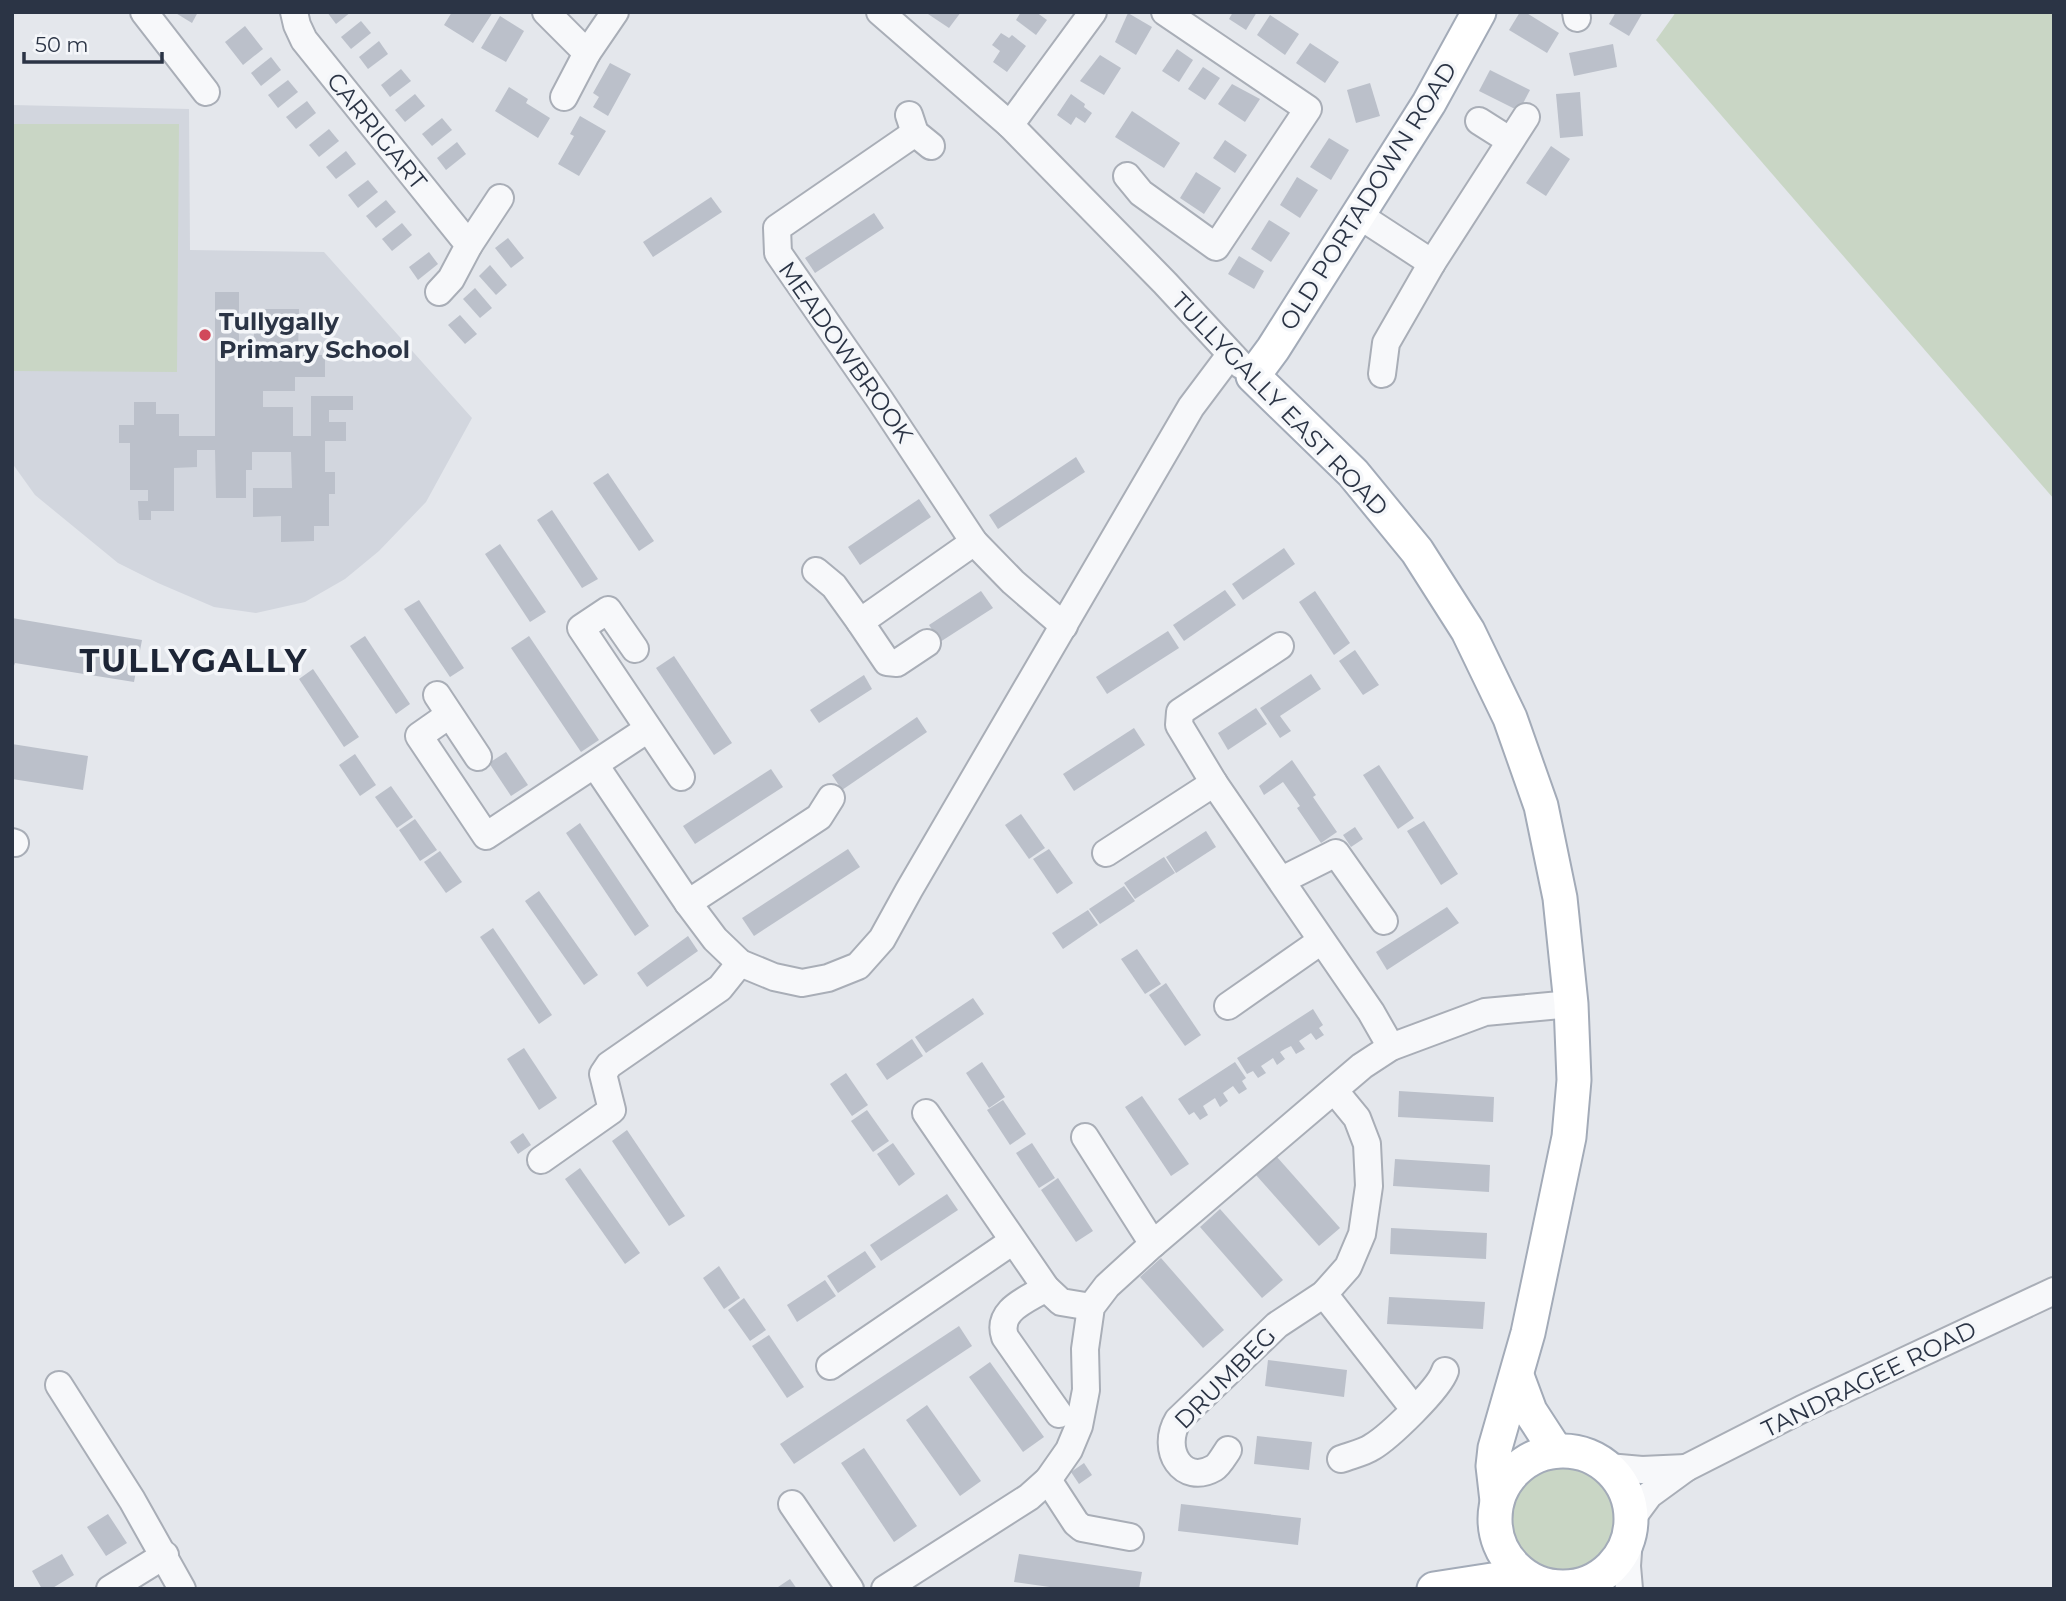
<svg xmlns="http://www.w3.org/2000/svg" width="2066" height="1601" font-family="Montserrat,sans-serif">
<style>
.built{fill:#d2d6de}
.green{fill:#c9d6c5}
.building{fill:#bbc0ca}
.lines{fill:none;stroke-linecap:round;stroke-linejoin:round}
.minor-casing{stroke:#a9aeb7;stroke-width:30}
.major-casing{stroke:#a3abb8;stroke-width:37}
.minor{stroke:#f7f8fa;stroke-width:26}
.major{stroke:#fff;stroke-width:33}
.poi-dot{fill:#d1495b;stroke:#f4f6f9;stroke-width:2.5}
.labels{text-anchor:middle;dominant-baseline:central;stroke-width:7;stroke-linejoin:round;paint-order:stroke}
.street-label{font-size:24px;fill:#2b3445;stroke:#f4f6f9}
.poi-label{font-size:24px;font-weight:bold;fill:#2b3445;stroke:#f4f6f9;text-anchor:start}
.district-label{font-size:32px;font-weight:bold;letter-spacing:2px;fill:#1d2536;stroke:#f4f6f9}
</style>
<rect width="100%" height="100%" fill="#e4e7ec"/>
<!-- built -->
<path class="built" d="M12 105 189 109 190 250 324 252 472 418 426 502 379 551 345 579 305 602 256 613 214 607 158 583 118 563 35 495 12 463Z"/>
<!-- green -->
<g class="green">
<path d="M1676 12H2054V499L1656 40Z"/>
<path d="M12 124H179L177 372 12 371Z"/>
<circle cx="1562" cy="1521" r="55"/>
</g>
<!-- building -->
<g class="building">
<path d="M174 12H198L192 23Z"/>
<path d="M327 12H351L336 24Z"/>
<path d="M452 12 473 14 493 12 473 43 444 25Z"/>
<path d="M929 12H961L949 28 928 14Z"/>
<path d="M1021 12H1036L1047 20 1036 35 1016 20Z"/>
<path d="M1233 12H1257L1246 30 1229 19Z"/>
<path d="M1520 12H1525L1559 33 1547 53 1509 30Z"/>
<path d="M1616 12H1643L1629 36 1609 24Z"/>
<path d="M1128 13 1152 27 1136 55 1115 42Z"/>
<path d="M1270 15 1299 34 1285 55 1257 35Z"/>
<path d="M500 16 524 31 506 62 481 48Z"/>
<path d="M361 21 371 33 351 49 341 37Z"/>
<path d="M245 26 263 49 243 65 225 42Z"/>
<path d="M1001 33 1009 38 1012 35 1026 46 1007 72 993 62 1000 51 992 45Z"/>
<path d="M379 41 388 54 368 69 359 57Z"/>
<path d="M1310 43 1339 62 1325 83 1296 63Z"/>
<path d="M1613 44 1617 67 1574 76 1569 53Z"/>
<path d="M1177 49 1193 60 1179 82 1162 71Z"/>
<path d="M1100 55 1121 68 1104 95 1080 81Z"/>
<path d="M271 57 281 70 261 86 251 73Z"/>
<path d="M610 63 631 74 608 116 593 107 599 97 593 93Z"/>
<path d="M1203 67 1220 78 1205 100 1188 89Z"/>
<path d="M401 69 411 81 390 97 381 85Z"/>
<path d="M1490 70 1530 90 1519 111 1479 91Z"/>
<path d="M288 80 298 92 278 108 268 95Z"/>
<path d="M1370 83 1380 116 1356 123 1347 90Z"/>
<path d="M1232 84 1260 99 1245 122 1218 104Z"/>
<path d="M509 87 528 99 526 103 550 118 538 138 495 111Z"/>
<path d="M1580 92 1583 136 1560 138 1556 94Z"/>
<path d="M415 94 425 106 405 122 395 110Z"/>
<path d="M1071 94 1085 104 1084 107 1092 113 1085 123 1076 117 1071 125 1057 115Z"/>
<path d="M307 101 316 113 296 129 286 117Z"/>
<path d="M1132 111 1180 143 1164 168 1115 137Z"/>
<path d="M580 116 606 131 579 176 558 164 574 136 570 134Z"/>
<path d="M442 118 452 130 432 146 422 134Z"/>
<path d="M329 129 339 141 319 157 309 145Z"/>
<path d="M1329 138 1349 150 1331 180 1310 167Z"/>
<path d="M1225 140 1247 155 1235 173 1213 158Z"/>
<path d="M457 142 466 154 446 170 437 158Z"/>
<path d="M1551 146 1570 159 1546 196 1526 183Z"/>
<path d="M346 151 356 164 336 179 326 167Z"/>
<path d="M1196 172 1221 188 1204 214 1180 198Z"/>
<path d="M1297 177 1318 190 1300 218 1280 205Z"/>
<path d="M368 180 378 192 358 208 348 195Z"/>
<path d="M711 197 722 212 653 257 643 242Z"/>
<path d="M386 200 396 212 376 228 366 216Z"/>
<path d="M874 213 884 228 815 273 805 258Z"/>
<path d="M1269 220 1290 233 1271 262 1251 249Z"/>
<path d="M402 223 412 235 392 251 382 239Z"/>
<path d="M508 238 524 258 511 268 495 248Z"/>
<path d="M429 252 438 264 418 280 409 267Z"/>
<path d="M1239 256 1264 271 1254 289 1228 274Z"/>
<path d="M490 265 507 285 496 295 479 276Z"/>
<path d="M475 288 492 308 480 318 463 299Z"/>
<path d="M215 292H239V353H254V309H299L298 355H325V377H295V391H263V407H293V436H311V396H353V410H329V422H346V441H325V472H335V494H329V526H314V541L281 542V516L253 517V488H292L291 452H252V470H246V498H216L215 450H197V467L174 468V511H151V520H139L138 501H148V490H130V443H119V425H134V402H156V414H179V436H215Z"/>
<path d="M460 315 477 334 465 344 448 325Z"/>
<path d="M1076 457 1085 472 998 529 989 515Z"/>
<path d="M608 473 654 541 639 551 593 483Z"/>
<path d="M919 499 931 517 860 565 848 547Z"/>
<path d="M552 510 598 579 582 588 537 520Z"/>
<path d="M500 544 546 612 530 622 485 554Z"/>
<path d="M1284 548 1295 564 1243 600 1232 584Z"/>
<path d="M1225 590 1236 605 1184 641 1173 625Z"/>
<path d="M981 591 993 608 940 642 929 625Z"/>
<path d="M1315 591 1350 643 1334 655 1299 602Z"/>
<path d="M419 600 464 668 450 677 404 609Z"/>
<path d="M12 618 142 640 134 682 15 663 12 671Z"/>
<path d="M1168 631 1179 648 1107 694 1096 677Z"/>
<path d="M365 636 410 704 396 714 350 646Z"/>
<path d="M529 636 599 740 581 752 511 648Z"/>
<path d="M1355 650 1379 685 1363 695 1339 661Z"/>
<path d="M674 656 732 743 714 755 656 668Z"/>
<path d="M313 669 359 737 344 747 299 679Z"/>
<path d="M1311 674 1321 689 1280 716 1291 731 1280 738 1260 708Z"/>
<path d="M864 675 872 689 819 723 810 710Z"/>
<path d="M1256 708 1267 724 1228 750 1218 733Z"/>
<path d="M917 717 927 732 842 790 832 775Z"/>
<path d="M1134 728 1145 745 1074 791 1063 774Z"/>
<path d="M12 744 88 756 83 790 12 779Z"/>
<path d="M506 752 528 785 511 796 489 763Z"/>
<path d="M355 754 376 785 360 796 339 765Z"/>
<path d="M1292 760 1316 795 1313 797 1337 832 1321 843 1297 808 1300 806 1283 782 1264 795 1259 786Z"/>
<path d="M1379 765 1414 818 1398 829 1363 775Z"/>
<path d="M771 769 783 787 695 844 683 826Z"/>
<path d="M391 786 413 817 397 828 375 797Z"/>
<path d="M1021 814 1045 848 1029 859 1005 825Z"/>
<path d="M415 819 437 850 420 861 399 830Z"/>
<path d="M1424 821 1458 874 1441 885 1407 831Z"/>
<path d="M580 823 649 926 635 936 566 833Z"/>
<path d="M1355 827 1363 839 1351 847 1343 835Z"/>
<path d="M1206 831 1216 847 1176 873 1166 857Z"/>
<path d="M848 849 860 867 754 936 742 918Z"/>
<path d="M1049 849 1073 883 1057 894 1033 859Z"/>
<path d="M440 851 462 882 446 893 424 862Z"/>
<path d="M1164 857 1175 873 1135 899 1124 883Z"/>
<path d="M1124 886 1135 901 1100 924 1089 909Z"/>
<path d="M539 891 598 975 584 985 525 901Z"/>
<path d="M1447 907 1459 923 1387 970 1376 952Z"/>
<path d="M1088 910 1098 925 1063 949 1052 933Z"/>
<path d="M493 928 552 1015 539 1024 480 937Z"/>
<path d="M688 936 698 951 647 987 637 973Z"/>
<path d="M1137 949 1161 984 1145 994 1121 959Z"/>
<path d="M1166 983 1201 1035 1185 1046 1149 995Z"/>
<path d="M973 998 984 1014 926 1053 915 1037Z"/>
<path d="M1313 1009 1323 1025 1319 1028 1324 1035 1316 1040 1311 1033 1299 1041 1305 1049 1296 1054 1291 1046 1285 1049 1280 1052 1285 1059 1277 1065 1273 1058 1261 1066 1266 1073 1258 1078 1253 1071 1247 1074 1237 1058Z"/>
<path d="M912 1039 923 1056 887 1080 876 1064Z"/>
<path d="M524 1048 557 1098 539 1110 507 1059Z"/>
<path d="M982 1062 1005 1097 989 1108 966 1073Z"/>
<path d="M1235 1062 1246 1078 1242 1081 1247 1089 1239 1094 1233 1086 1223 1093 1228 1101 1220 1107 1215 1098 1203 1106 1208 1115 1200 1120 1194 1112 1189 1115 1178 1099Z"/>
<path d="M846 1073 868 1105 852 1116 830 1084Z"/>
<path d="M1399 1091 1494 1097 1493 1122 1398 1117Z"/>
<path d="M1142 1096 1189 1164 1171 1176 1125 1107Z"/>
<path d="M1003 1100 1026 1134 1010 1145 987 1110Z"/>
<path d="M867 1110 889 1141 873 1152 851 1121Z"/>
<path d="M627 1130 685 1216 669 1226 612 1141Z"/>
<path d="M523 1133 531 1145 518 1154 510 1142Z"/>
<path d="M893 1143 915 1174 899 1186 877 1154Z"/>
<path d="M1032 1143 1055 1178 1039 1188 1016 1153Z"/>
<path d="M1277 1157 1340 1228 1319 1246 1256 1175Z"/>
<path d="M1395 1159 1490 1165 1489 1192 1393 1186Z"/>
<path d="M580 1168 640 1253 625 1264 565 1179Z"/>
<path d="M1058 1178 1093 1231 1076 1242 1041 1190Z"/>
<path d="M947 1194 958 1210 881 1261 870 1245Z"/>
<path d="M1220 1209 1283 1280 1262 1298 1200 1227Z"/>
<path d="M1391 1228 1487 1233 1486 1259 1390 1254Z"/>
<path d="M865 1251 876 1267 838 1293 827 1276Z"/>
<path d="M1161 1258 1224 1330 1203 1348 1140 1277Z"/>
<path d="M719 1266 740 1298 724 1309 703 1278Z"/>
<path d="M825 1280 836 1296 797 1322 787 1305Z"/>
<path d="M1389 1297 1485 1302 1483 1329 1387 1324Z"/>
<path d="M744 1298 766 1330 750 1341 728 1310Z"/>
<path d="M959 1326 972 1346 794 1464 780 1444Z"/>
<path d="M769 1335 804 1387 787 1398 752 1346Z"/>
<path d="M1268 1360 1347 1370 1344 1397 1265 1386Z"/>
<path d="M990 1362 1044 1437 1023 1452 969 1377Z"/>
<path d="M927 1405 981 1481 960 1496 906 1420Z"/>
<path d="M1257 1436 1312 1442 1309 1470 1254 1464Z"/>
<path d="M864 1448 917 1526 894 1542 841 1463Z"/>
<path d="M1084 1463 1092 1475 1079 1484 1071 1472Z"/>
<path d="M1181 1504 1301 1518 1298 1545 1178 1531Z"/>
<path d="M108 1514 127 1543 106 1556 87 1527Z"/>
<path d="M62 1554 74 1575 51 1589H42L32 1571Z"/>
<path d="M1019 1554 1142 1572 1139 1589H1064L1014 1582Z"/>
<path d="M790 1579 797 1589H775Z"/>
</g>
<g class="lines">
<defs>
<g id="minor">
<path d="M144 12 206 92"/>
<path d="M294 12 297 25 304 40 469 245 451 279 439 292"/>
<path d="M546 12 587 53 564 97"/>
<path d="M880 12 1010 125 1165 283 1241 365"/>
<path d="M1576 12 1577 18"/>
<path d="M587 53 615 12"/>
<path d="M909 115 915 133 931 146"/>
<path d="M1479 121 1509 140"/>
<path d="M1010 125 1093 12"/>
<path d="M915 133 777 228 778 253 880 400 974 542 1013 582 1064 626"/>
<path d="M1127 176 1141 193 1216 247 1308 109 1165 12"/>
<path d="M1357 214 1432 263"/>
<path d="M469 245 500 198"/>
<path d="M1382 374 1386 343 1432 263 1526 117"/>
<path d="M816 571 834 586 860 622 974 542"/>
<path d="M860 622 887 662 897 663 927 643"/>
<path d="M1280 646 1180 712 1179 725 1214 783 1371 1012 1391 1047"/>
<path d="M635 649 608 610 581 628 681 777"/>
<path d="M437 695 478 757"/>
<path d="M449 715 419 736 486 836 648 729"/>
<path d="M595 765 688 903 715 939 740 963 774 977 802 983 828 978 858 966 882 939 909 890 1191 407 1230 355"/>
<path d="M12 842 15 843"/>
<path d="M1106 853 1214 783"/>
<path d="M1282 880 1336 853 1384 921"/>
<path d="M688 903 819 817 831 798"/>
<path d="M1228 1006 1321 941"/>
<path d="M926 1113 1046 1288 1061 1302 1091 1307"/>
<path d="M1085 1137 1153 1244"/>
<path d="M541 1160 612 1110 603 1074 609 1065 720 988 740 963"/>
<path d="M1046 1288C1027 1300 996 1310 1005 1337L1059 1414"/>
<path d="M1324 1294 1414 1409"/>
<path d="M830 1366 1013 1241"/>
<path d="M59 1385 132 1500 182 1589"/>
<path d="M1228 1450C1224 1456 1219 1465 1214 1468 1183 1486 1160 1450 1178 1420L1277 1325 1324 1294 1348 1267 1362 1234 1369 1186 1367 1144 1357 1118 1334 1090"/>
<path d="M1341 1459C1351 1455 1363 1453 1372 1447 1389 1437 1439 1389 1445 1371"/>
<path d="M1608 1467 1642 1470 1686 1468"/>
<path d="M1048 1480 1076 1523 1082 1528 1130 1537"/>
<path d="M792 1504 850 1589"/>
<path d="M1632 1518 1649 1495 1686 1468 1802 1409 2054 1291"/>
<path d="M1557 1587 1561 1589"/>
<path d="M110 1589 165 1555"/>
<path d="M885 1589 1029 1497 1048 1480 1069 1450 1079 1426 1086 1390 1085 1349 1091 1307 1107 1286 1153 1244 1362 1066 1391 1047 1485 1012 1571 1004"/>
<path d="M1629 1589 1627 1566 1629 1538"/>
</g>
<g id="major">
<path d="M1479 12 1429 103 1273 349 1253 376 1353 473 1417 551 1468 631 1510 718 1541 806 1560 898 1571 1004 1574 1080 1569 1137 1528 1333 1495 1448 1493 1466 1497 1501"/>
<path d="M1517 1376 1530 1411 1556 1451"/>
<circle cx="1563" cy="1519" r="68"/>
<path d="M1434 1589 1492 1580 1539 1584"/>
</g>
</defs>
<!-- minor casing -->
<use href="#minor" class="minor-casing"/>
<!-- major casing -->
<use href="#major" class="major-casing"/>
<!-- minor -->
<use href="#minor" class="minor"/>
<!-- major -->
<use href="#major" class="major"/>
</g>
<!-- markers -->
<circle class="poi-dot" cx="205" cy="335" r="7"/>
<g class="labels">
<!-- street labels -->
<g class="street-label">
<text transform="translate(377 131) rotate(51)">CARRIGART</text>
<text transform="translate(1368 196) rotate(-58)">OLD PORTADOWN ROAD</text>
<text transform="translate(846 352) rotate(55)">MEADOWBROOK</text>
<text transform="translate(1280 404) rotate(46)">TULLYGALLY EAST ROAD</text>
<text transform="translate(1225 1378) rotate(-45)">DRUMBEG</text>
<text transform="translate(1869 1379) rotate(-26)">TANDRAGEE ROAD</text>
</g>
<!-- poi labels -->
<g class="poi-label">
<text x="219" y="321">Tullygally<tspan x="219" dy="28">Primary School</tspan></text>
</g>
<!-- district labels -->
<g class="district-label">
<text x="194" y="660">TULLYGALLY</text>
</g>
</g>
<!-- border -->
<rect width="2066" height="1601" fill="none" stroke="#2b3445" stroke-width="28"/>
<!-- scale -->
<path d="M24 52v10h138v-10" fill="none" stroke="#2b3445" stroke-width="3.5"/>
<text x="35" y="52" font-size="21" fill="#2b3445" stroke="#f4f6f9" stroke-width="5" paint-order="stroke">50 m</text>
</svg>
